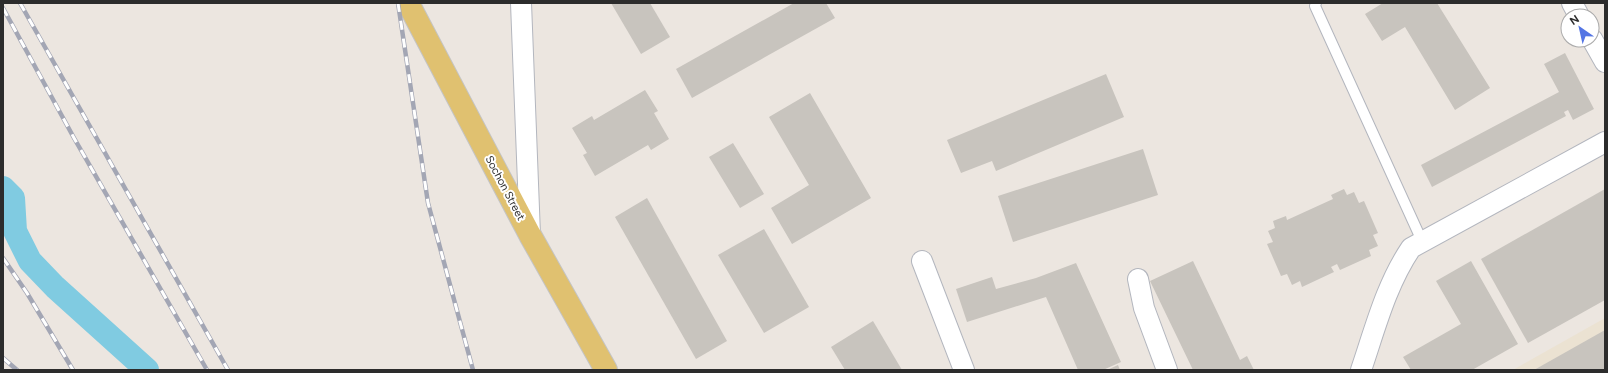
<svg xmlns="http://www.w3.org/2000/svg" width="1608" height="373" font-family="Figtree,sans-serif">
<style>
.education{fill:#ebe2d2}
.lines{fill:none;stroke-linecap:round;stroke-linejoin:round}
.canal{stroke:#80cbe1;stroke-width:24}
.building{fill:#c8c4be}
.lane-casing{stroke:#b3b6be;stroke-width:12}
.street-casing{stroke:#b3b6be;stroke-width:22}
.primary-casing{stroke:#c4c4c4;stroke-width:24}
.lane{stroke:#fff;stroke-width:10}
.street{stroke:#fff;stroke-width:20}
.primary{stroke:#e0c170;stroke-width:22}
.rail-casing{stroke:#a3a6b4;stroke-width:4.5}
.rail{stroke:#fff;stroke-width:3;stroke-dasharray:9;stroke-linecap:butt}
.labels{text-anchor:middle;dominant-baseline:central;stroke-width:4;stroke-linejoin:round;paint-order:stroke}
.street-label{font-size:11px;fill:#2c2c2c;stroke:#fff}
</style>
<rect width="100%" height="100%" fill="#ece6e0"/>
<!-- education -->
<path class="education" d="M1605 318V370H1513L1534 358Z"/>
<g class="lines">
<!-- canal -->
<path class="canal" d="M3 188 13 198 15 231 30 261 55 287 147 370"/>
</g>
<!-- building -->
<g class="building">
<path d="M611 3H650L670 37 641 54Z"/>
<path d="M794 3H826L835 18 692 98 676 69Z"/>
<path d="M1383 3H1437L1490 88 1455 110 1405 27 1382 41 1365 14Z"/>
<path d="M1565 53 1594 109 1573 120 1568 110 1564 112 1566 116 1432 187 1421 165 1559 92 1544 64Z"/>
<path d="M1106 74 1124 117 996 171 992 161 961 173 947 140Z"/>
<path d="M645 90 658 111 654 113 669 139 651 150 648 145 595 176 583 155 587 153 572 128 592 116 594 120Z"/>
<path d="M810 93 871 198 792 244 771 208 809 185 769 117Z"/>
<path d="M733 143 764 194 740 208 709 157Z"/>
<path d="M1143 149 1158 195 1013 242 998 196Z"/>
<path d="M1344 189 1347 195 1354 192 1359 203 1364 201 1378 233 1373 235 1378 246 1369 250 1371 256 1340 270 1337 264 1331 267 1334 272 1302 287 1300 281 1292 285 1287 274 1281 276 1267 244 1273 242 1268 231 1275 228 1273 221 1286 216 1287 220 1333 199 1331 195Z"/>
<path d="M1605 189V300L1528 343 1481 259Z"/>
<path d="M647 198 727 341 696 359 615 217Z"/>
<path d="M764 229 809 307 764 333 718 255Z"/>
<path d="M1193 261 1240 360 1247 356 1254 370H1193L1150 281Z"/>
<path d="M1471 261 1518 344 1472 370H1411L1403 357 1461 324 1436 281Z"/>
<path d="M1076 263 1121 362 1103 370H1078L1046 297 967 322 956 289 992 277 996 289 1036 278Z"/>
<path d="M873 321 902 370H845L831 347Z"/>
<path d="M1605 330V370H1534Z"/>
<path d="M1118 365 1120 370H1107Z"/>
</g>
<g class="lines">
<defs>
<path id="lane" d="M1316 3 1315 6 1422 241"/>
<g id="street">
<path d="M521 3 530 235"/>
<path d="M1572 3 1579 16"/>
<path d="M1592 39 1605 62"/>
<path d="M922 261 964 370"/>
<path d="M1138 279 1144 308 1167 370"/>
<path d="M1361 370C1375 329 1386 285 1411 248L1605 142"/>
</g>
<path id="primary" d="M408 3 530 235 606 370"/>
</defs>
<!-- lane casing -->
<use href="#lane" class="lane-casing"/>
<!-- street casing -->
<use href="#street" class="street-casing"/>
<!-- primary casing -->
<use href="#primary" class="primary-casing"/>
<!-- lane -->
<use href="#lane" class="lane"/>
<!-- street -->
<use href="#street" class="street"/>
<!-- primary -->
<use href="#primary" class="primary"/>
<defs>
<g id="rail">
<path d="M20 3 228 370"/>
<path d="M398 3 428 203 473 370"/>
<path d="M3 8 74 138 207 370"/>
<path d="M3 258 27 293 73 370"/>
<path d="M3 358 17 370"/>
</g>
</defs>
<!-- rail casing -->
<use href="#rail" class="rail-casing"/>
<!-- rail -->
<use href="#rail" class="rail"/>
</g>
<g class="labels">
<!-- street labels -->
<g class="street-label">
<text transform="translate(505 188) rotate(62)">Sochon Street</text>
</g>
</g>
<!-- border -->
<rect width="1608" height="373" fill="none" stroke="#2c2c2c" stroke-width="8"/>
<!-- north arrow -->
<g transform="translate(1580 28) rotate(326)"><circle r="19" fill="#ffffff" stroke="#ababab"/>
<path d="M0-3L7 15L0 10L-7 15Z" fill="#5475e4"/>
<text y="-6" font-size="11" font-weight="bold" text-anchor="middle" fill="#2c2c2c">N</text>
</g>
</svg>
